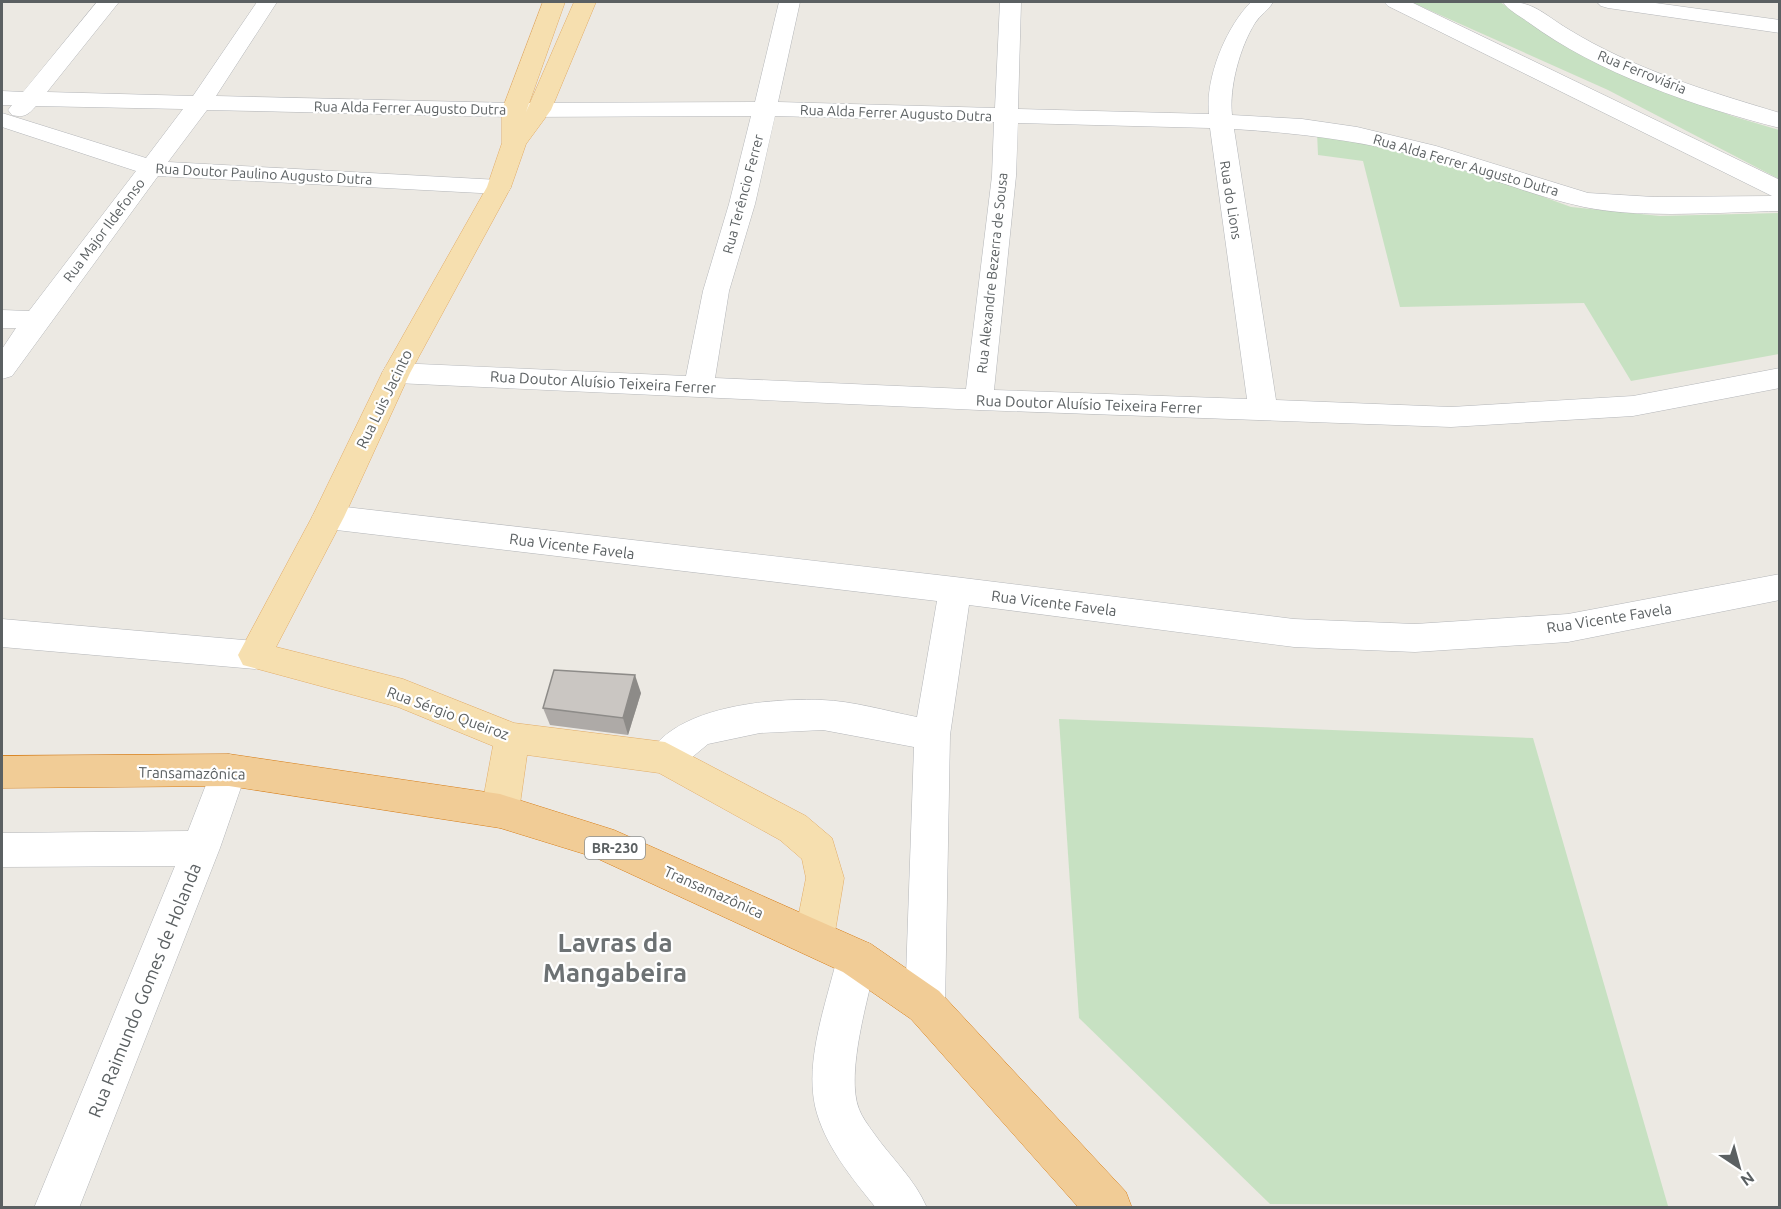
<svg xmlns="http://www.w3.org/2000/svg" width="1781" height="1209" font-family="Ubuntu,sans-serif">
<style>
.green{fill:#c7e1c2}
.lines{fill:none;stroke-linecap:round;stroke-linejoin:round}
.minor-casing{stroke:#b4b6b9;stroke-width:1}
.major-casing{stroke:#e2ac67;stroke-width:1}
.highway-casing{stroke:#d77e18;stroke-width:1}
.minor{fill:#fff;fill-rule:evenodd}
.major{fill:#f6dfaf;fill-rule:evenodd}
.highway{fill:#f1cc96;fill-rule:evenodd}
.wall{fill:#aeaaa7}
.shaded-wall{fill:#8d8b88}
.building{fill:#cac6c2;stroke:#8d8b88;stroke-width:1.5}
.labels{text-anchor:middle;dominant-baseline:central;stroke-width:4.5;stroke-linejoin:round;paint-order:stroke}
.far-street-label{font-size:14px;fill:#5b6062;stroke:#fff}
.shield{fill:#fff;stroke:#8c9091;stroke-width:1.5}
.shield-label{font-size:14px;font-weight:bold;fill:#5b6062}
.street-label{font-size:15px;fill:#5b6062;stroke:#fff}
.near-street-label{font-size:18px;fill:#5b6062;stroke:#fff}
.near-district-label{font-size:26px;font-weight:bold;fill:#6d7274;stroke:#fff}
</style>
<rect width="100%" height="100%" fill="#ece9e3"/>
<!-- green -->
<g class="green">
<path d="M1411 2H1500L1559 43 1629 76 1732 116 1779 130V179L1608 90Z"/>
<path d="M1317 132 1413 154 1495 179 1571 207 1660 216 1779 213V354L1631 381 1584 303 1400 307 1363 161 1318 155Z"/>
<path d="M1059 719 1533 738 1668 1206 1270 1204 1079 1018Z"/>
</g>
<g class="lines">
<defs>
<g id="minor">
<path d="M97 2H119L47 92 193 96 257 2H277L216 96 514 103 755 102 779 2H800L778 102 995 108 1000 2H1021L1018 109 1209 114C1205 78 1226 27 1251 2H1273C1269 10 1260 15 1255 23 1240 47 1229 87 1232 115L1302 119 1357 127 1436 146 1588 193 1654 197 1772 196 1388 6 1384 2H1411L1780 180V211C1719 212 1643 219 1584 207 1528 195 1474 171 1418 156 1357 140 1297 133 1234 129L1276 400 1451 407 1633 396 1780 368V388L1633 416 1451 427 979 410 396 383 386 380 382 373 386 366 396 363 686 376 703 291 729 204 751 116 514 117 207 110 168 162 499 180 508 182 511 187 508 192 499 194 158 176 12 376 2 379V349L16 328H2V310L29 311 136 171 2 127V113L146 158 183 109 36 106C28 115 24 118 12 115L8 110 12 105H2V91L23 92ZM775 116 994 122 992 176 966 389 715 378 729 291 755 204ZM1018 123 1210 128 1247 399 994 390 1016 176Z"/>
<path d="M1503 2C1533 0 1543 14 1568 29 1633 69 1707 91 1780 113V128C1696 107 1597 73 1528 22 1520 16 1509 11 1503 2Z"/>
<path d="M1597 2H1648L1780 20V33L1608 8 1601 6Z"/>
<path d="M328 505 955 577 1294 619 1415 624 1568 614 1780 574V600L1568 642 1415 652 1294 647 969 605 950 735 945 1005 939 1019 925 1025 911 1019 905 1005 914 747 823 730 760 733 708 744 678 769 665 774 652 769 647 758C672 706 771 698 822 700 853 701 886 711 917 717L937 601 328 529 317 525 312 517 317 509Z"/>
<path d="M2 619 255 641 267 645 272 655 267 665 255 669 2 647Z"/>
<path d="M229 754 242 759 247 770 220 848 79 1208H34L175 866 2 867V833L188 831 216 759Z"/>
<path d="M857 939 871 944 877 958C869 995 845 1074 859 1109 862 1117 868 1125 873 1132 891 1158 915 1179 927 1208H876C852 1178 824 1145 815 1106 805 1059 826 1004 837 958L843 944Z"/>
</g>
<path id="major" d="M543 2H565L526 112 574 2H596L551 110 526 144 511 187 410 373 344 517 276 647 403 679 514 723 665 742 806 816 832 838 844 878 834 938 828 951 814 957 800 951 794 938 806 878 802 859 780 840 659 773 527 755 519 811 513 823 500 828 487 823 481 811 493 746 398 707 243 665 238 655 312 517 382 373 487 187 502 143V110Z"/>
<path id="highway" d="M229 754 500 794 614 830 871 944 939 991 1126 1192 1132 1208H1079L911 1019 843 972 594 857 500 828 229 786 2 788V756Z"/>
</defs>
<!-- minor casing -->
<use href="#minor" class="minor-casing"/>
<!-- major casing -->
<use href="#major" class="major-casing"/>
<!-- highway casing -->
<use href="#highway" class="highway-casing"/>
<!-- minor -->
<use href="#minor" class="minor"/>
<!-- major -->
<use href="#major" class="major"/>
<!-- highway -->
<use href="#highway" class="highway"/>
</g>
<!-- wall -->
<path class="wall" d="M641 693 628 735 550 725 543 708Z"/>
<!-- shaded-wall -->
<path class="shaded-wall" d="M635 675 641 693 628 735 623 718Z"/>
<!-- building -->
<path class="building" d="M554 670 635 675 623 718 543 708Z"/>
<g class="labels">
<!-- far-street labels -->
<g class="far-street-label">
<text transform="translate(1642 72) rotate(22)">Rua Ferroviária</text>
<text transform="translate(410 108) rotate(1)">Rua Alda Ferrer Augusto Dutra</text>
<text transform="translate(896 113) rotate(2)">Rua Alda Ferrer Augusto Dutra</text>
<text transform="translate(1466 165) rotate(16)">Rua Alda Ferrer Augusto Dutra</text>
<text transform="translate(264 174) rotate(3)">Rua Doutor Paulino Augusto Dutra</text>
<text transform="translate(743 194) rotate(-75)">Rua Terêncio Ferrer</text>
<text transform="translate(1231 200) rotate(81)">Rua do Lions</text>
<text transform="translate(104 230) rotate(-53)">Rua Major Ildefonso</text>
<text transform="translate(992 273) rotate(-84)">Rua Alexandre Bezerra de Sousa</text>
</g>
<!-- shield labels -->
<rect class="shield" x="585" y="837" width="60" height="22" rx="4.5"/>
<g class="shield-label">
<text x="615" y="848">BR-230</text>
</g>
<!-- street labels -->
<g class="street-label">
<text transform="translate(603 382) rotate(3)">Rua Doutor Aluísio Teixeira Ferrer</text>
<text transform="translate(384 399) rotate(-64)">Rua Luis Jacinto</text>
<text transform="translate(1089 404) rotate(2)">Rua Doutor Aluísio Teixeira Ferrer</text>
<text transform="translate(572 546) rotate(7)">Rua Vicente Favela</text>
<text transform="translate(1054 603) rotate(7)">Rua Vicente Favela</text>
<text transform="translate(1609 618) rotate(-9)">Rua Vicente Favela</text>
<text transform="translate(448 713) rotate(20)">Rua Sérgio Queiroz</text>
<text transform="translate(192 773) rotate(1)">Transamazônica</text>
<text transform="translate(714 892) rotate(24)">Transamazônica</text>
</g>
<!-- near-street labels -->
<g class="near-street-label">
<text transform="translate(144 990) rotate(-68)">Rua Raimundo Gomes de Holanda</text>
</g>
<!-- near-district labels -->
<g class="near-district-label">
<text x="615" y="942">Lavras da<tspan x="615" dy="30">Mangabeira</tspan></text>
</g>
</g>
<!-- border -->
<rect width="1781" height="1209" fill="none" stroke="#5b6062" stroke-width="6"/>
<!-- north arrow -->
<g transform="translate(1739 1167) rotate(144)" stroke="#ffffff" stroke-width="4.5" paint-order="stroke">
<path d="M0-4.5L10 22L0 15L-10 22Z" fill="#5b6062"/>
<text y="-9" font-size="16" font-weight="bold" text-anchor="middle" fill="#5b6062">N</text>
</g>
</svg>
